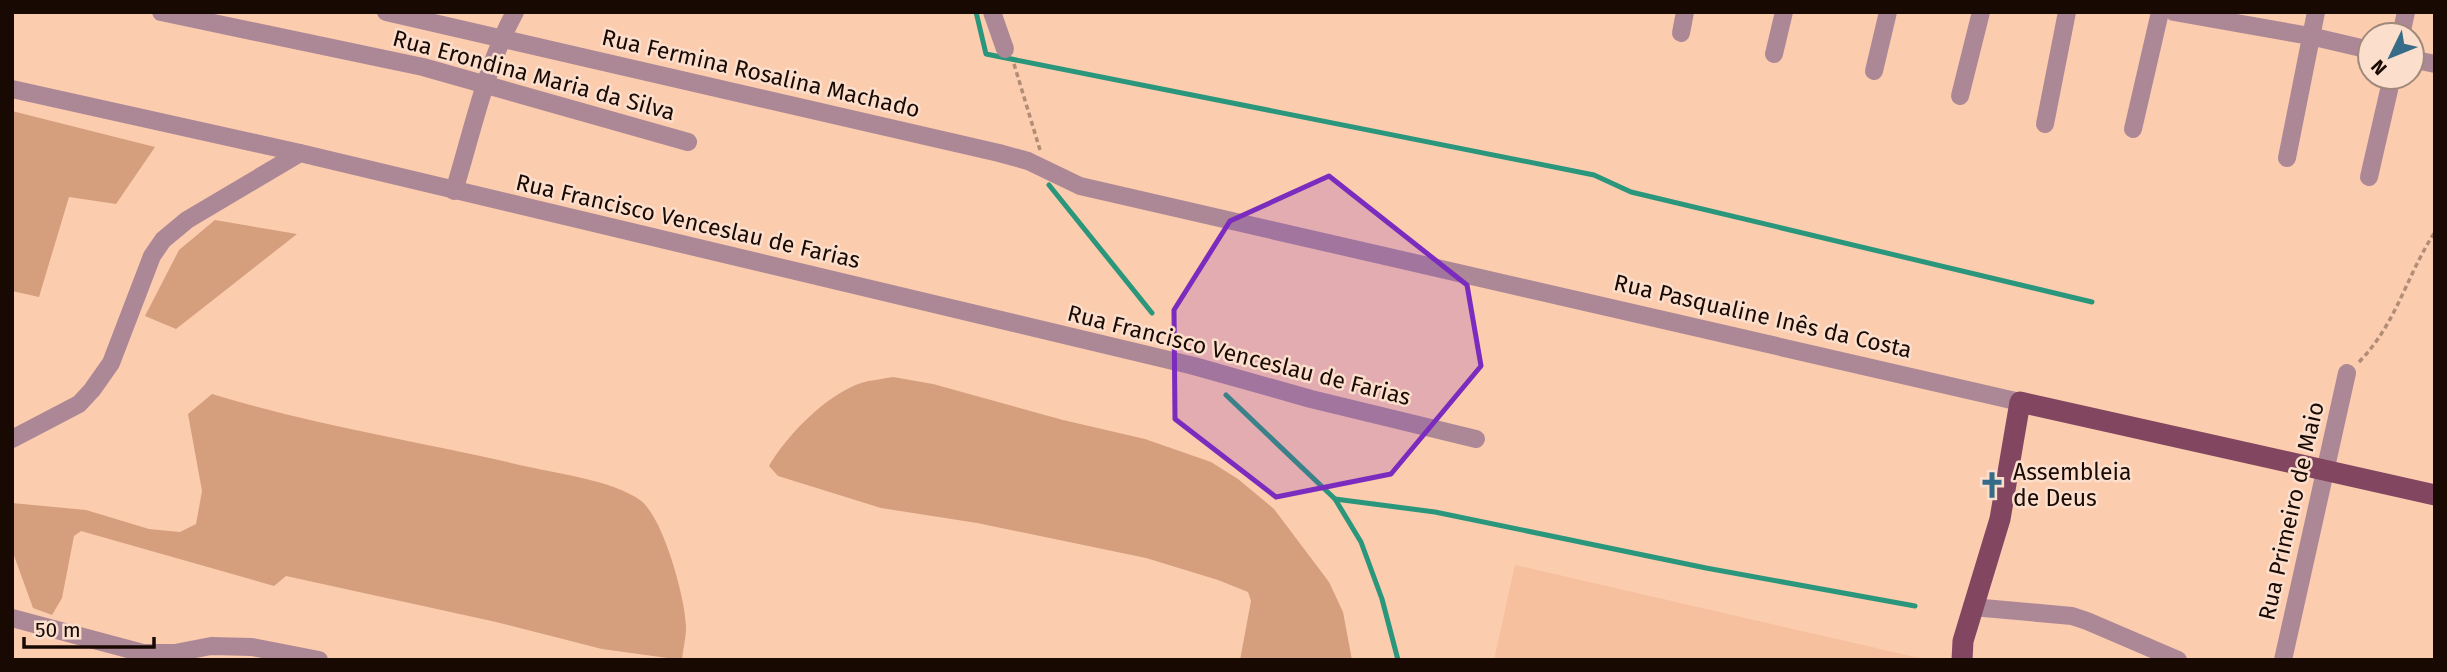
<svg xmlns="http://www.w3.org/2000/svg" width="2447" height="672" font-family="'Fira Sans',sans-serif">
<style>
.built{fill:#f6bf9e}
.green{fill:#d59f7e}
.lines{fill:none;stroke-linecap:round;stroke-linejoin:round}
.stream{stroke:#2a967c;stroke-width:5}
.path{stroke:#b28d76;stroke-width:3.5;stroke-dasharray:5 3.5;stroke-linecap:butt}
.minor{stroke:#ac8896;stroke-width:18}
.major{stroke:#824661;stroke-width:21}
.marked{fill:#7b2cbf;fill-opacity:0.2;stroke:#7b2cbf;stroke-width:5;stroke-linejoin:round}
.labels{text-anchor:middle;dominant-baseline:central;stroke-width:5;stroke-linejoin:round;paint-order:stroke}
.street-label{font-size:23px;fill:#180902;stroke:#fbdecc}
.poi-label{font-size:23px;fill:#180902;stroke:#fbdecc;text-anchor:start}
</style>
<rect width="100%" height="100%" fill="#fcccae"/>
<!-- built -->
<path class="built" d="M1515 565 1928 660H1494Z"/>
<!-- green -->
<g class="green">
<path d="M12 111 155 147 116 204 69 197 39 297 12 291Z"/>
<path d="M215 220 297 234 176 329 145 316 179 250Z"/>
<path d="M893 377 933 384 1063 420 1145 439 1211 462 1238 479 1274 509 1329 582 1343 612 1352 660H1240L1251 601 1248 592 1218 580 1146 558 977 523 881 508 778 476 769 466C787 435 826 395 861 383 871 380 883 379 893 377Z"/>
<path d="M212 394C316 426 423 442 529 467 561 474 613 481 640 500 663 516 686 600 686 628 686 638 683 649 682 660L602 649 496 622 286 576 274 586 81 531 74 536 62 598 52 615 33 608 12 550V503L86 510 149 529 180 532 196 524 202 491 188 414Z"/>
</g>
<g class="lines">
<!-- stream -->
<g class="stream">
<path d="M976 12 986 54 1594 175 1631 192 2092 302"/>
<path d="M1049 185 1152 313"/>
<path d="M1226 395 1335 499 1361 542 1382 599 1398 660"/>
<path d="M1335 499 1435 512 1706 568 1915 606"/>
</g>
<!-- path -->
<g class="path">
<path d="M1014 64 1040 150"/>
<path d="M2359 362C2397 323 2406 276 2435 232"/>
</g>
<!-- minor -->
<g class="minor">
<path d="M161 12 423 67 688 142"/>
<path d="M386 12 999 153 1028 161 1080 186 2020 402"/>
<path d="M992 12 1005 49"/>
<path d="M2174 12 2310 36 2370 50"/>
<path d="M1681 33 1685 12"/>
<path d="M2401 35 2406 12"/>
<path d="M1774 54 1784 12"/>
<path d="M2412 59 2435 64"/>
<path d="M1874 71 1888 12"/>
<path d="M12 89 300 153"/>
<path d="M1960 96 1981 12"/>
<path d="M2045 124 2067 12"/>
<path d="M2133 129 2160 12"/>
<path d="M2287 158 2316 12"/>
<path d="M2369 177 2392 77"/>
<path d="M454 191C472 133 486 65 515 12"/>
<path d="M12 439 79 404 92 390 111 363 152 256 163 240 187 220 300 153 1194 366 1311 399 1476 439"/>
<path d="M1972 607 2072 616 2087 621 2178 660"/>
<path d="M12 618 143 653H175L211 646 252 647 319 660"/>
<path d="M2283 660 2347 373"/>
</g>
<!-- major -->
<path class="major" d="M1962 660 1963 641 2000 519 2020 402 2435 495"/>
</g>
<!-- marked area -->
<path class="marked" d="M1329 176 1467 285 1481 366 1391 474 1276 497 1175 419 1174 310 1230 221Z"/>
<!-- icons -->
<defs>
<symbol id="church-bare" viewBox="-9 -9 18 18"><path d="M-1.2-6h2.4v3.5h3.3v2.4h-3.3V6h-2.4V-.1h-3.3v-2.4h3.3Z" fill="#366c87" stroke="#fbdecc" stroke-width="2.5" paint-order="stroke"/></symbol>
</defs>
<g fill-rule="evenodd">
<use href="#church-bare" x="1973" y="466" width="38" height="38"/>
</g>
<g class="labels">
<!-- street labels -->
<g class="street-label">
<text transform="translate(761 73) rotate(13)">Rua Fermina Rosalina Machado</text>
<text transform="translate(534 75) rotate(15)">Rua Erondina Maria da Silva</text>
<text transform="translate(688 221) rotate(13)">Rua Francisco Venceslau de Farias</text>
<text transform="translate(1763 316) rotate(13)">Rua Pasqualine Inês da Costa</text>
<text transform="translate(1239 355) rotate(14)">Rua Francisco Venceslau de Farias</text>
<text transform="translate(2291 511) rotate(-77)">Rua Primeiro de Maio</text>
</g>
<!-- poi labels -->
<g class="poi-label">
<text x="2013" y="472">Assembleia<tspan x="2013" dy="26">de Deus</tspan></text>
</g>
</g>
<!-- border -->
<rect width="2447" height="672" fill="none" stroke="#180902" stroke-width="28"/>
<!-- north arrow -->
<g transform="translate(2391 56) rotate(227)"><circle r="33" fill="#fbdecc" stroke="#a0897b" stroke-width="2"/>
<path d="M0-5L12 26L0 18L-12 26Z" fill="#366c87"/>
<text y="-10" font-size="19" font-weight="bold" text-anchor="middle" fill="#180902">N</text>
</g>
<!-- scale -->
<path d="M24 637v10h130v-10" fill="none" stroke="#180902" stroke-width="3.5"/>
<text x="35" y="637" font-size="21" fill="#180902" stroke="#fbdecc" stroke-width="5" paint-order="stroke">50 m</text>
</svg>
